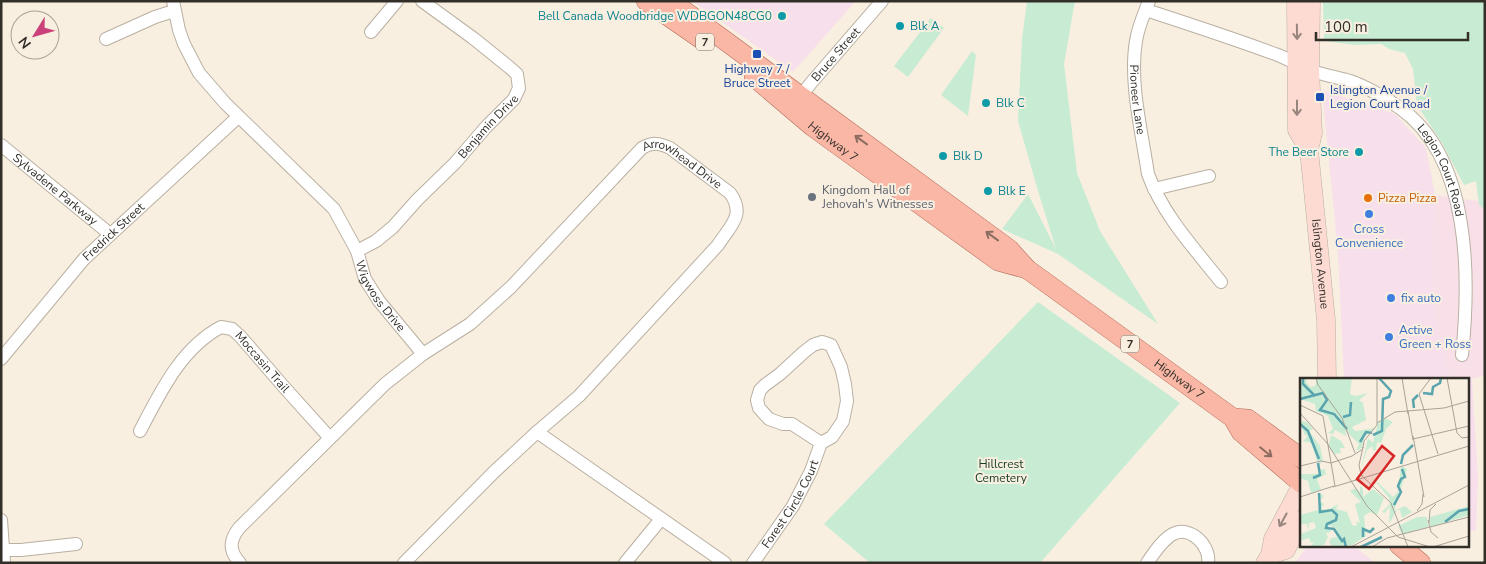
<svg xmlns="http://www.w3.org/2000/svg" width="1486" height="564" font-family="'Nunito Sans',sans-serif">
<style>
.commercial{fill:#f7dfeb}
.industrial{fill:#f9dfe7}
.green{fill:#c7ecd3}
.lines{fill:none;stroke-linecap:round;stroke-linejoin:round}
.street-casing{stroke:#b9b0a2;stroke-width:14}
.secondary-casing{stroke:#b9b0a2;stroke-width:19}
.primary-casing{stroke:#b26854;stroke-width:20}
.street{stroke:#fff;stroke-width:12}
.secondary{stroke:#fddbd3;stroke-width:18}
.primary{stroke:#fab7a6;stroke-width:19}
.oneway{stroke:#98857e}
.oneway2{stroke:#8c6c61}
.culture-dot{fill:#0f9aa8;stroke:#f9efe0;stroke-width:2}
.transit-dot{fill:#1a4fb4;stroke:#f9efe0;stroke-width:2}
.worship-dot{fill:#6b7280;stroke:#f9efe0;stroke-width:2}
.food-dot{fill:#e8710a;stroke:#f9efe0;stroke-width:2}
.shop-dot{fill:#3f7fe0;stroke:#f9efe0;stroke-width:2}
.labels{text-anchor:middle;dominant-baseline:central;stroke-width:4;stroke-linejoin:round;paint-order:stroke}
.shield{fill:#f9efe0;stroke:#6e6960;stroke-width:1}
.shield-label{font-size:11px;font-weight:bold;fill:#322f29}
.culture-label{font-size:12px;fill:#0d838f;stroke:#f9efe0;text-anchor:start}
.street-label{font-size:12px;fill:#322f29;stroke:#f9efe0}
.transit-label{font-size:12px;fill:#164399;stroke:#f9efe0}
.worship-label{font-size:12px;fill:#5b616d;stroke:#f9efe0;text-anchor:start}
.food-label{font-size:12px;fill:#c56008;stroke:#f9efe0;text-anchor:start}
.shop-label{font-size:12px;fill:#366cbe;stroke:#f9efe0;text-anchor:start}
.park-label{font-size:12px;fill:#143e26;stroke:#f9efe0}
.inset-river{fill:none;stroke:#5aa4ae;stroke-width:2.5}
.inset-road{fill:none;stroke:#a9a297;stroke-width:1}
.view{fill:#d62828;fill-opacity:0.15;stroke:#d62828;stroke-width:2.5}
.inset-edge{fill:none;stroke:#322f29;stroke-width:2.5}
</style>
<rect width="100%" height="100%" fill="#f9efe0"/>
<!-- commercial -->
<g class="commercial">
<path d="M697 1H856L793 72 695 3Z"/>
<path d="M1322 90 1395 114 1426 148 1435 195 1434 313 1451 379H1344L1338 253Z"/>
<path d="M1467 379H1472L1478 477 1476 531 1467 530Z"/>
<path d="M1308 545H1353L1375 563H1295Z"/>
</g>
<!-- industrial -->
<path class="industrial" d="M1435 195 1485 202V375L1472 379H1451L1434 313Z"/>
<!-- green -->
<g class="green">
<path d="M1027 1H1075L1064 64 1077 173 1100 231 1158 324 1058 254 1002 229 1028 194 1056 249 1038 191 1018 121 1022 39Z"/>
<path d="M1323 1H1485V209L1479 205 1476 181 1464 185 1442 143 1417 105 1413 69 1405 53 1389 49 1381 44 1356 45 1324 41Z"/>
<path d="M931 18 944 28 908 77 894 66Z"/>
<path d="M972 51 976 55 968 116 941 95Z"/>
<path d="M1038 302 1180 403 1040 563H870L824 524Z"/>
</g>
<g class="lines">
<defs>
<g id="street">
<path id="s1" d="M173 1 179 30 184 44 199 73 225 103 334 209 357 251 365 279 379 301 423 354"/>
<path id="s2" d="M1149 1C1144 14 1138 27 1136 41 1129 82 1142 133 1148 174 1163 215 1194 248 1221 282"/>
<path id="s3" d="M1146 10C1189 24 1232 38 1275 54 1287 58 1298 65 1310 70 1323 75 1336 77 1350 81 1365 86 1386 98 1400 108 1471 158 1470 278 1462 355"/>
<path d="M371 32 397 1"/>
<path d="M106 39 155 17 174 11"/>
<path id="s4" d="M796 102 811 83 882 1"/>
<path id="s5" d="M1 145 110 234"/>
<path d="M1154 189 1209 176"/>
<path id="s6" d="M357 251 376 241 393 227 417 200 455 163 486 127 514 99 519 88 517 74 509 67 473 38 422 1"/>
<path id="s7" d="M1 359 84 259 238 117"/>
<path id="s8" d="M140 431C160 393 181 348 221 327L232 329 240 336 284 387 329 437"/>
<path d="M537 432 725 563"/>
<path d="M1 520 4 563"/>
<path d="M1 550H21L76 544"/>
<path id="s9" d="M240 563C229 551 229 541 239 528L385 384 423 354 470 324 511 287 642 148C653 142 659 143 670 148L730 193C746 215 730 226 718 245L579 396 537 432 494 472 404 563"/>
<path d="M625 563 661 519"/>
<path id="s10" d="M753 563 793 506 811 471 821 443 832 437 843 421 847 401 845 384 841 367 831 345 822 342 813 345 804 352 780 374 765 385 760 390 757 400 759 408 769 419 783 424H792L821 443"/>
<path d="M1147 563C1154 553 1162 540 1173 534 1190 525 1211 546 1208 563"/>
</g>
<g id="secondary">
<path d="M1296 1 1297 130 1309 150"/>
<path id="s11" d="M1311 1 1310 70 1313 133 1309 150 1326 320 1327 379"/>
<path d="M1270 555 1286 550 1301 520"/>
<path d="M1265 563 1270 555 1273 539 1301 486"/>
</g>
<g id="primary">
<path d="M646 1 701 39"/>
<path id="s12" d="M671 1 1009 249 1027 269 1233 418 1241 432 1301 483"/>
<path id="s13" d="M754 77 813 127 998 261 1027 269"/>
<path d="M1233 418 1248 419 1301 458"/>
<path d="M1399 545 1421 563"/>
</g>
</defs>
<!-- street casing -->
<use href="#street" class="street-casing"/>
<!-- secondary casing -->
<use href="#secondary" class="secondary-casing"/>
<!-- primary casing -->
<use href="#primary" class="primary-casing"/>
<!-- street -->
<use href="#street" class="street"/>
<!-- secondary -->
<use href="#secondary" class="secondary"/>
<!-- primary -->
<use href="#primary" class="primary"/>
</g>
<!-- one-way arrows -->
<defs><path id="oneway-shaft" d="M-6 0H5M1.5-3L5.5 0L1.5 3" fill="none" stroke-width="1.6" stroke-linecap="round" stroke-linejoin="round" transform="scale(1.25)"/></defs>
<g class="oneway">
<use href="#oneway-shaft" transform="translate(1297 32) rotate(89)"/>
<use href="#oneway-shaft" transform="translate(1297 108) rotate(90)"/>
<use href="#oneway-shaft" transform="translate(1283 520) rotate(119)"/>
</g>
<g class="oneway2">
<use href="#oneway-shaft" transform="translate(861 140) rotate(-144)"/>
<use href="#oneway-shaft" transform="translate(992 236) rotate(-144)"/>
<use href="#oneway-shaft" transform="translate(1266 452) rotate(39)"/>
</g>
<!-- markers -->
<g class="culture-dot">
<circle cx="782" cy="16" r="5"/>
<circle cx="900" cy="26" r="5"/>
<circle cx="986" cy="103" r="5"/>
<circle cx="1359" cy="152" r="5"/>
<circle cx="943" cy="156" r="5"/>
<circle cx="988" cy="191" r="5"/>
</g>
<g class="transit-dot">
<rect x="752" y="49" width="10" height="10" rx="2.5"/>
<rect x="1315" y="92" width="10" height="10" rx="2.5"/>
</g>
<circle class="worship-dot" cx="812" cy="197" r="5"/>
<circle class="food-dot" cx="1368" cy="198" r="5"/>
<g class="shop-dot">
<circle cx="1369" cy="214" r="5"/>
<circle cx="1391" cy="298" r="5"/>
<circle cx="1389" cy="337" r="5"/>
</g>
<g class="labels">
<!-- shield labels -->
<g class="shield">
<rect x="696" y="33.5" width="18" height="17" rx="4"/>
<rect x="1121" y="335.5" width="18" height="17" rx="4"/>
</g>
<g class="shield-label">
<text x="705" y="42">7</text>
<text x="1130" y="344">7</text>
</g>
<!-- culture labels -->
<g class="culture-label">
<text x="772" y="16" text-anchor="end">Bell Canada Woodbridge WDBGON48CG0</text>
<text x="910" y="26">Blk A</text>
<text x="996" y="103">Blk C</text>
<text x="1349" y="152" text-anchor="end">The Beer Store</text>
<text x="953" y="156">Blk D</text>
<text x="998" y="191">Blk E</text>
</g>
<!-- street labels -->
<g class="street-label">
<text stroke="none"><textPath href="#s4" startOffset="62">Bruce Street</textPath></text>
<text stroke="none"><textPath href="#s2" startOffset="101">Pioneer Lane</textPath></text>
<text stroke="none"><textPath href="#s6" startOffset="182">Benjamin Drive</textPath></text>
<text stroke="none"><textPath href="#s13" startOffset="102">Highway 7</textPath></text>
<text stroke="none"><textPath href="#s9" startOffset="641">Arrowhead Drive</textPath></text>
<text stroke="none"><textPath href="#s3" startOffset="350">Legion Court Road</textPath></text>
<text stroke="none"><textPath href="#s5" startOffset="70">Sylvadene Parkway</textPath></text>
<text stroke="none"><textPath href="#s7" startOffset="170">Fredrick Street</textPath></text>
<text stroke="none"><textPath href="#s11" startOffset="264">Islington Avenue</textPath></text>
<text stroke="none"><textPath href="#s1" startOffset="368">Wigwoss Drive</textPath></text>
<text stroke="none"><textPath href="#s8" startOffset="190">Moccasin Trail</textPath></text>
<text stroke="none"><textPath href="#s12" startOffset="634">Highway 7</textPath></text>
<text stroke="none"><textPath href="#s10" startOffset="70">Forest Circle Court</textPath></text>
</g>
<!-- transit labels -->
<g class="transit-label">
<text x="757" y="69">Highway 7 /<tspan x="757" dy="14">Bruce Street</tspan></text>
<text x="1330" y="90" text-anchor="start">Islington Avenue /<tspan x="1330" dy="14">Legion Court Road</tspan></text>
</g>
<!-- worship labels -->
<g class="worship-label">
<text x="822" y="190">Kingdom Hall of<tspan x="822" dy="14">Jehovah's Witnesses</tspan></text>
</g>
<!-- food labels -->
<g class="food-label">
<text x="1378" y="198">Pizza Pizza</text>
</g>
<!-- shop labels -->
<g class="shop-label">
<text x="1369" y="229" text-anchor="middle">Cross<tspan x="1369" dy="14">Convenience</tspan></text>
<text x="1401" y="298">fix auto</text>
<text x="1399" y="330">Active<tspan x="1399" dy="14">Green + Ross</tspan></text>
</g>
<!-- park labels -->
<g class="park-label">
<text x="1001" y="464">Hillcrest<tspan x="1001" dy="14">Cemetery</tspan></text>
</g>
</g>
<!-- overview -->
<g transform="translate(1300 378)">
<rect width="169" height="169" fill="#f9efe0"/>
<path d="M0 0H7L6 4 10 9 15 8 17 0H52L50 16 56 18 68 15 59 22 63 25 66 42 52 49 55 53 76 50 64 59 62 70 56 73 59 66 45 52 46 58 35 52 33 56 28 55 33 51 28 38 16 33 15 26 0 21ZM85 40 93 44 86 51 81 65 77 64 76 72 73 73 72 68 67 72 61 91 68 60 73 65 78 45ZM0 43 7 44 13 51 9 53 20 68 23 83H17L11 65 3 63 8 58 4 56ZM31 57 41 63 45 70H40L41 75 34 76 29 67ZM22 84 19 87 21 92 25 91 26 96 17 101 21 112 11 115 8 103 0 100V96H19L17 85ZM101 88 107 91 94 133 105 128 112 134 102 140 100 132H97L89 146 90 128 85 135 82 134 90 126 89 120 72 99 93 119 98 114ZM60 107 63 111V119L73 111 84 120 77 137 70 134 64 138 66 158 52 167 33 169 29 164 31 160 37 159 36 150 28 147 31 154 26 155 28 159 24 167 10 169 14 164 11 165 9 160 2 162 1 156 16 150 14 144 9 145V153L7 146H0V137L18 132 20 115 24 118 19 123 24 126 21 131 28 132 38 126 36 131 47 134 52 147 57 148 56 143 60 145 55 126 61 124 50 113 56 110 60 114ZM169 128V137L130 149V139ZM117 139H127L128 149 102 156 98 148Z" fill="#c7ecd3"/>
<path class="inset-river" d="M3 0V6L15 18M123 15 132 16 133 9 140 5 141 0M0 21 23 15 27 22 20 32 34 36 47 51M114 30 113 22 118 17M43 39 50 37 51 24M0 46 8 53 19 81M73 57 82 53 83 21 89 19 91 13 79 0M60 64 66 54 72 55M101 86 103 77 113 67M13 100 20 97 18 85M19 115 20 134 32 132 37 137 36 142 27 146 26 150 34 151 42 163 44 161 46 169M94 127 101 114 98 108 101 101 105 99 102 91M145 144 159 133 169 131M63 159V151L70 154 74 150M61 169 82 159"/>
<path class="inset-road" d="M16 0 18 7 42 40 55 75M102 0 108 36M131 0 119 16 138 76M147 0 157 55 162 60 169 59M0 27 23 38 35 108M108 33 113 62M0 35 27 65 67 128 98 159 130 169M77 45 95 34 144 30 169 23M113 58 124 119M113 61 169 48M63 69 59 87 61 97 91 125 108 169M63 70 64 63 77 47V0M0 88 21 83 31 85 52 78 63 71M33 109 169 68M0 119 34 108M117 133 122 126 123 116M128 142 131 154 138 160M129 145 130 132 136 126M51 169 169 107M72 169 87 160 169 139M133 169 169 158"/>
<path class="view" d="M82 68 94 78 69 111 57 101Z"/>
<rect width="169" height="169" class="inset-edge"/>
</g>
<!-- border -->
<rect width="1486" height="564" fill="none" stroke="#322f29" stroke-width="5"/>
<!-- north arrow -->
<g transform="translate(35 35) rotate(233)"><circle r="24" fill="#f9efe0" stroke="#a9a297"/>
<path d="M0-4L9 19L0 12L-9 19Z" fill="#ca417b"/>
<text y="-8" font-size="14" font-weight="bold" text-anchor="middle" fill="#322f29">N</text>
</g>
<!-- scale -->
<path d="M1316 32v8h152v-8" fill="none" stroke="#322f29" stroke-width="2.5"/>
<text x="1324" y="32" font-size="15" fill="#322f29" stroke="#f9efe0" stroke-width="4" paint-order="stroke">100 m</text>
</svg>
